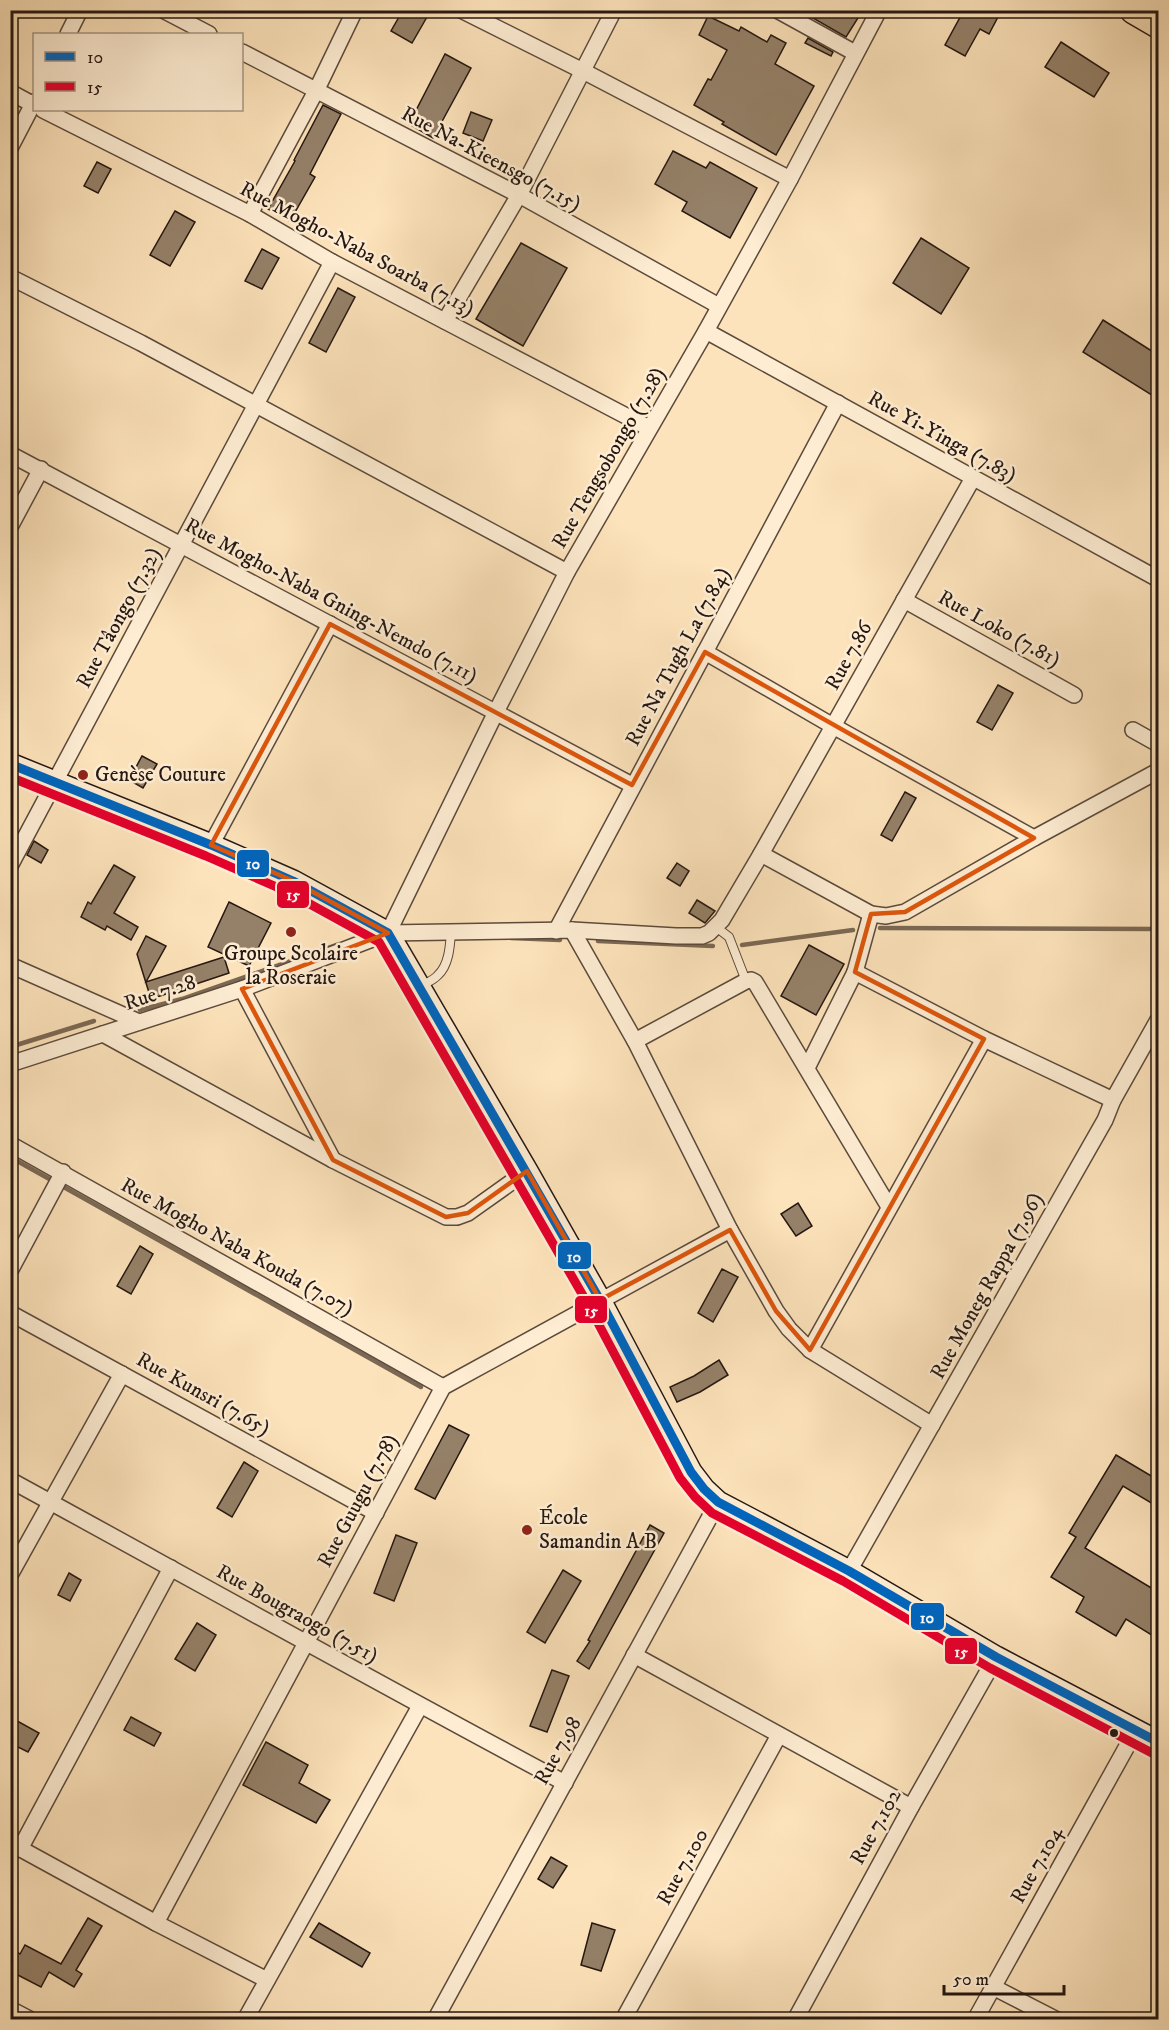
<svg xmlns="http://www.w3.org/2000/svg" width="1169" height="2030" font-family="'IM FELL DW Pica',serif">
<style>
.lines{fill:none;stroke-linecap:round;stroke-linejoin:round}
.stream{stroke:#7b6854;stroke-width:4.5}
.building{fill:#958169;stroke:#251711;stroke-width:1.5}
.lane-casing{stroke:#5b4a3c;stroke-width:10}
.street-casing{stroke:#5b4a3c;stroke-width:18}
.secondary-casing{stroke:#251711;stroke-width:24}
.highway-casing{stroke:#251711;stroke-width:30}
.lane{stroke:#feedd3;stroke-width:8}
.street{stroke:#feedd3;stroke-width:15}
.secondary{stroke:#feedd3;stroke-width:21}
.highway{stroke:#fde3bb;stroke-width:27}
.bus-1-casing{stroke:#feedd3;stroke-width:14}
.bus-2-casing{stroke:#feedd3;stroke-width:14}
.bus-1{stroke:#0065bd;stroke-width:9}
.bus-2{stroke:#e4002b;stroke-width:9}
.marked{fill:none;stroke:#de560c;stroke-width:4.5;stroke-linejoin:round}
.poi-dot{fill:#8f2418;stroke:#feedd3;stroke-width:2}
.bus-dot{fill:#251711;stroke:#feedd3;stroke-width:2}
.labels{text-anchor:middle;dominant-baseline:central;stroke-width:5;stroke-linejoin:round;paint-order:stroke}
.street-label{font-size:21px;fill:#251711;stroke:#feedd3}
.poi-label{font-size:21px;fill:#251711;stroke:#feedd3;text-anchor:start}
.line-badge{stroke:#feedd3;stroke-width:2}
.badge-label{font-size:16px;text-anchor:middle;font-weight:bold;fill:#fff}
</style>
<rect width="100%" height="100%" fill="#fde3bb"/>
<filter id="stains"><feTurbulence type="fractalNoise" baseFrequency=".00333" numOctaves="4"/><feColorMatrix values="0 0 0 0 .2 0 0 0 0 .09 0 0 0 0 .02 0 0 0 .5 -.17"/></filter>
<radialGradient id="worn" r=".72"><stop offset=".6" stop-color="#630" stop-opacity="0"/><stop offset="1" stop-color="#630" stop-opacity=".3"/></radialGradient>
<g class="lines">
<!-- stream -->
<g class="stream">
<path d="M880 928 1158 929"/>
<path d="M511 938 560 940"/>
<path d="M598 941 713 946"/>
<path d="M742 945 853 930"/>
<path d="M140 1010 182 999 339 944"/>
<path d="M10 1047 94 1021"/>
<path d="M10 1157 421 1387"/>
</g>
</g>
<!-- building -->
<g class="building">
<path d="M403 10H431L412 43 391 31Z"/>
<path d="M799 10H863L846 37Z"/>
<path d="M964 10H991L999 15 989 34 980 29 965 56 945 45Z"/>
<path d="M708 16 739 31 741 27 767 42 771 35 786 43 775 64 814 86 776 155 722 124 724 122 694 105 708 79 711 80 727 50 699 35Z"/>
<path d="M808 38 833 52 831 56 805 43Z"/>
<path d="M1061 42 1109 73 1094 97 1045 67Z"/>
<path d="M445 54 471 68 433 138 409 124Z"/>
<path d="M323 105 341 114 310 174 315 177 290 221 268 209 295 161 294 160Z"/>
<path d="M471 112 492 120 483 141 463 133Z"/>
<path d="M673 151 706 168 710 162 757 188 730 238 682 211 687 202 655 184Z"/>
<path d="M97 162 111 169 98 193 84 186Z"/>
<path d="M175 211 195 222 170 266 150 255Z"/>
<path d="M921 238 969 268 941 314 893 283Z"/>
<path d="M521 243 567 268 523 346 476 319Z"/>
<path d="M262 249 279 258 262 289 245 281Z"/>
<path d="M338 288 355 297 326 352 309 343Z"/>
<path d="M1103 320 1158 355V399L1083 352Z"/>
<path d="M998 685 1013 693 992 730 977 722Z"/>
<path d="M142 756 157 764 143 788 129 780Z"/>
<path d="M905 792 916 798 892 841 881 835Z"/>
<path d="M34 841 48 850 41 863 27 855Z"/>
<path d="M677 863 689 871 680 886 667 878Z"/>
<path d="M114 865 135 877 114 913 138 927 131 940 107 926 105 930 81 917 88 902 91 904Z"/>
<path d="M697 900 715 911 705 923 689 913Z"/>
<path d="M229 902 271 923 249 966 208 947Z"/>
<path d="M146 936 166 946 146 982 224 957 229 973 151 999 137 954Z"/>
<path d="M809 945 844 964 816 1015 781 996Z"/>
<path d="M798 1203 812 1226 796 1236 781 1214Z"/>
<path d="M140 1246 153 1254 131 1294 117 1286Z"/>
<path d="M722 1269 738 1277 713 1322 698 1313Z"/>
<path d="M719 1360 728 1375 700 1392 677 1402 670 1387 694 1376Z"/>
<path d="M449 1425 469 1435 435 1499 415 1489Z"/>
<path d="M1116 1455 1158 1480V1507L1123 1486 1085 1548 1158 1592V1639L1126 1619 1116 1636 1076 1612 1084 1597 1051 1577 1076 1537 1069 1533Z"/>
<path d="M244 1462 258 1471 232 1517 217 1508Z"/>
<path d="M650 1525 664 1533 589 1669 577 1661 590 1641 588 1640Z"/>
<path d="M396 1535 417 1543 394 1601 374 1593Z"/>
<path d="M563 1570 581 1581 545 1643 527 1632Z"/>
<path d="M69 1573 81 1580 70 1601 58 1595Z"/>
<path d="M197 1623 216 1635 195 1671 175 1659Z"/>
<path d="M552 1670 569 1676 547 1732 530 1726Z"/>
<path d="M10 1717 39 1733 28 1752 10 1743Z"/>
<path d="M131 1717 161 1733 154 1746 124 1730Z"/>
<path d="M266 1742 308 1765 299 1783 330 1800 316 1823 243 1785Z"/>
<path d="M551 1857 567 1866 553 1888 538 1879Z"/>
<path d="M88 1918 102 1926 76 1970 82 1974 74 1987 49 1972 41 1987 10 1971V1947L20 1954 25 1945 61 1964Z"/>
<path d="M319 1923 370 1953 362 1967 310 1937Z"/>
<path d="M592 1923 615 1930 601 1971 581 1965Z"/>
</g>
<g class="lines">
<defs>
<g id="lane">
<path d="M716 927 729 937 746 981"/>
<path d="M421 986C426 983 434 980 438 975 449 965 450 946 451 932"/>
</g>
<g id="street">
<path d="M163 10 209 34"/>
<path d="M461 10 583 71 790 179"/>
<path d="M777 10 855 53"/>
<path d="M68 34 80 10"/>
<path d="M242 52 519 195 719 306"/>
<path d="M10 92 34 105"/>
<path d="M43 110 250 214 332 262 649 428"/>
<path d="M10 148 34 102"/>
<path d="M250 214 316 91 355 10"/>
<path d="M10 277 141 343 567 572"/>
<path d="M445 321 519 195 614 10"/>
<path d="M706 331 1158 579"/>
<path d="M10 454 632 785"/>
<path d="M10 527 41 469"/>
<path d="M904 600 1074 695"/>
<path d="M705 652 833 726 1034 838"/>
<path d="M1133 730 1158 744"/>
<path d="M211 845 330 624"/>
<path d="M761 854 871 914 886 916 905 912 1034 838 1158 771"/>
<path d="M10 866 332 262"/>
<path d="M572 930 635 1041 730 1230 776 1311 789 1329 810 1350 932 1425"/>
<path d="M556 931 838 403"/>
<path d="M388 933 496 712 567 572 706 331 790 179 879 10"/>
<path d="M10 965 139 1022"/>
<path d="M855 972 984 1039 1113 1100"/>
<path d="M242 989 333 1160"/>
<path d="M103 1034 333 1160 446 1217H457L468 1213 527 1171"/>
<path d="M635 1041 746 981 751 980 755 982 889 1207"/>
<path d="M10 1064 242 989 388 933 572 930 676 936H702L709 933 722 920 761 854 973 478"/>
<path d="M807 1068 855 972 871 914"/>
<path d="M10 1144 443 1387"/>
<path d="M10 1271 63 1172"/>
<path d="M10 1313 376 1513"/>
<path d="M810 1350 984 1039"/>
<path d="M10 1480C195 1581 379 1684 565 1783"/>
<path d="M849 1571 1105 1120 1113 1100 1158 1020"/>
<path d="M10 1575 122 1374"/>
<path d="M634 1655 911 1807"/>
<path d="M10 1843 156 1923 267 1980"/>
<path d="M20 1849 171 1568"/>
<path d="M156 1923 443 1387 730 1230"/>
<path d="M993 1987 1057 2020"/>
<path d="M10 2009 31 2020"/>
<path d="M245 2020 420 1706"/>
<path d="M435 2020 718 1502"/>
<path d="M623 2020 779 1735"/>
<path d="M795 2020 911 1807 996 1657"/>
<path d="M975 2020 1136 1730"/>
</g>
<path id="secondary" d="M10 764 211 845 293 881 388 933 527 1171 600 1300 691 1472 704 1489 718 1502 849 1571 996 1657 1158 1742"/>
<path id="highway" d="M1134 10 1158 24"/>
</defs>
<!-- lane casing -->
<use href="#lane" class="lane-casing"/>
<!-- street casing -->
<use href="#street" class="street-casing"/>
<!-- secondary casing -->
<use href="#secondary" class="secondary-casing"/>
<!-- highway casing -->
<use href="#highway" class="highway-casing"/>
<!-- lane -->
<use href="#lane" class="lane"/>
<!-- street -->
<use href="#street" class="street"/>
<!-- secondary -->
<use href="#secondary" class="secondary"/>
<!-- highway -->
<use href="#highway" class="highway"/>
<defs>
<path id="bus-1" d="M10 764 211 845 293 881 388 933 600 1300 691 1472 704 1489 718 1502 849 1571 996 1657 1158 1742"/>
<path id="bus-2" d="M10 777 206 856 288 892 379 942 589 1306 680 1478 695 1497 712 1513 843 1581 990 1668 1152 1753"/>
</defs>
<!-- bus-1 casing -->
<use href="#bus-1" class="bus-1-casing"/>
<!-- bus-2 casing -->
<use href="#bus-2" class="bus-2-casing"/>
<!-- bus-1 -->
<use href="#bus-1" class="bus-1"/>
<!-- bus-2 -->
<use href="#bus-2" class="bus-2"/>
</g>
<!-- marked area -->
<path class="marked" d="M330 624 632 785 705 652 1034 838 905 912 871 914 855 972 984 1039 810 1350 776 1311 730 1230 600 1300 527 1171 468 1213 446 1217 333 1160 242 989 388 933 293 881 211 845Z"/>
<!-- markers -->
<g class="poi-dot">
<circle cx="83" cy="775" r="6"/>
<circle cx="291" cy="932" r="6"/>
<circle cx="527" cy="1530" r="6"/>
</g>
<circle class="bus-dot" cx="1114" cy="1733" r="5"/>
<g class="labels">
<!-- street labels -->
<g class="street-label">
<text transform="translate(491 159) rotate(28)">Rue Na-Kieensgo (7.15)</text>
<text transform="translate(357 249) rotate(28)">Rue Mogho-Naba Soarba (7.13)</text>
<text transform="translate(942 437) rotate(29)">Rue Yi-Yinga (7.83)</text>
<text transform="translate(609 458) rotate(-60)">Rue Tengsobongo (7.28)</text>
<text transform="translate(331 601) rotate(28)">Rue Mogho-Naba Gning-Nemdo (7.11)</text>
<text transform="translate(119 618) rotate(-62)">Rue Tâongo (7.32)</text>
<text transform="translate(999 629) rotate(29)">Rue Loko (7.81)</text>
<text transform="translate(849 656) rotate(-61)">Rue 7.86</text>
<text transform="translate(678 657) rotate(-62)">Rue Na Tugh La (7.84)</text>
<text transform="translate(160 993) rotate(-18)">Rue 7.28</text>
<text transform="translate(237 1247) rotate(29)">Rue Mogho Naba Kouda (7.07)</text>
<text transform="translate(987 1286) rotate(-61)">Rue Moneg Rappa (7.96)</text>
<text transform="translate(203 1394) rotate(29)">Rue Kunsri (7.65)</text>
<text transform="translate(358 1501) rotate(-62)">Rue Guugu (7.78)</text>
<text transform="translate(297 1614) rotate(29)">Rue Bougraogo (7.51)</text>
<text transform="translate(558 1751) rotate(-61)">Rue 7.98</text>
<text transform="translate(876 1827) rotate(-61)">Rue 7.102</text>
<text transform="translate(1037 1865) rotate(-61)">Rue 7.104</text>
<text transform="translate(683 1867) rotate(-61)">Rue 7.100</text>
</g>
<!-- poi labels -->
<g class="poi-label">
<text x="95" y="775">Genèse Couture</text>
<text x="291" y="954" text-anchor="middle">Groupe Scolaire<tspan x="291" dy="24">la Roseraie</tspan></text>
<text x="539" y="1518">École<tspan x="539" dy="24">Samandin A B</tspan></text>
</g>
</g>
<g class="line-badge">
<rect x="236" y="849" width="34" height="29" rx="6" fill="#0065bd"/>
<rect x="276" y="880" width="34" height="29" rx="6" fill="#e4002b"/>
<rect x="557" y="1241" width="35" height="29" rx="6" fill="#0065bd"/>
<rect x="574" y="1295" width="34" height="29" rx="6" fill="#e4002b"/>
<rect x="910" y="1602" width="35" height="29" rx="6" fill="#0065bd"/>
<rect x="944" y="1637" width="34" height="28" rx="6" fill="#e4002b"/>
</g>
<g class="badge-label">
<text x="253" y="869">10</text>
<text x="293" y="900">15</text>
<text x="574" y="1262">10</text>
<text x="591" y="1316">15</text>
<text x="927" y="1623">10</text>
<text x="961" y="1657">15</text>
</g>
<!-- margin -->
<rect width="1169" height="2030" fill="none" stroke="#fde3bb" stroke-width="36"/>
<rect x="12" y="12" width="1145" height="2006" fill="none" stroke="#251711" stroke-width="3"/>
<rect x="18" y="18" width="1133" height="1994" fill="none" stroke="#251711" stroke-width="1.5"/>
<!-- legend -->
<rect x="33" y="33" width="210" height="78" fill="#feedd3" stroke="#a79785" stroke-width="1.5"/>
<rect x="45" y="52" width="30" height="9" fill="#0065bd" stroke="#a79785" stroke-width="1.5"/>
<text x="87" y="63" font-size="18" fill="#251711">10</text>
<rect x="45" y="82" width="30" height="9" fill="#e4002b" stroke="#a79785" stroke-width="1.5"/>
<text x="87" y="93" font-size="18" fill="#251711">15</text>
<!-- scale -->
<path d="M944 1985v9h120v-9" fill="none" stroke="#251711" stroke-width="3"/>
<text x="953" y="1985" font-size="18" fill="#251711" stroke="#feedd3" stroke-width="4.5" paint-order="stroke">50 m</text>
<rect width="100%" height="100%" filter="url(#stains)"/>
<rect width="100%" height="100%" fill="url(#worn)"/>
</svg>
